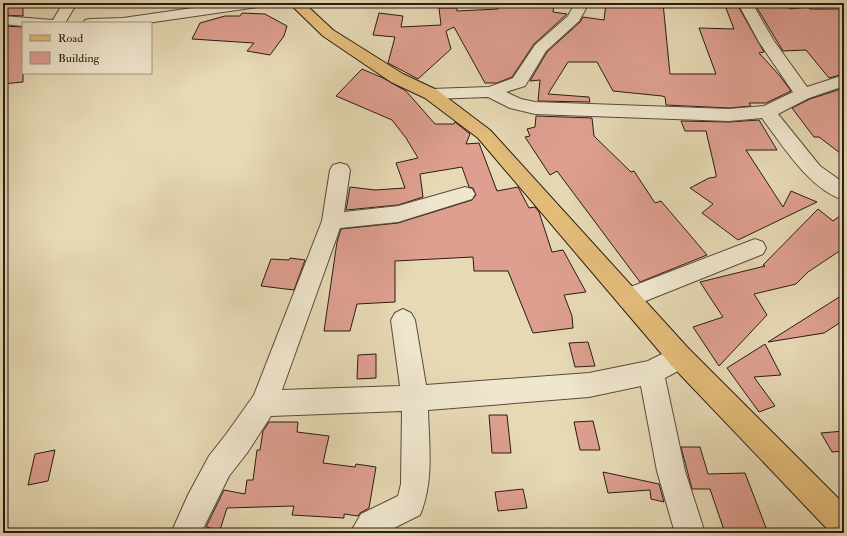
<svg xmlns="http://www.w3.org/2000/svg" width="847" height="536" font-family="'IM FELL Double Pica',serif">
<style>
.building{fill:#de9f90;stroke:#281c14}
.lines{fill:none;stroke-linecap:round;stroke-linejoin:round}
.minor-casing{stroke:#584b3c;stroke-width:2}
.major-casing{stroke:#281c14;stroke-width:2}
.minor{fill:#efe6ce;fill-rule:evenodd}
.major{fill:#e3bc7a;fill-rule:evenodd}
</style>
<rect width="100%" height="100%" fill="#e6d9b4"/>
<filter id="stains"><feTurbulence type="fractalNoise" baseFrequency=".005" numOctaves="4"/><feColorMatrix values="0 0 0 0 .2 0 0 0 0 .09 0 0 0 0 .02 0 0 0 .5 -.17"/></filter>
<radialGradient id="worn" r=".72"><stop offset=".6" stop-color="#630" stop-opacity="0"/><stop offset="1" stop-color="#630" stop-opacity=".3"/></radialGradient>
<!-- building -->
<g class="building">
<path d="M497 3H554L553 12 567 14 534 44 512 77 497 83H485L454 27 446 31 451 49 418 79 388 63 395 37 373 35 379 13 403 16 401 27 441 25 439 8H457V11L498 9Z"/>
<path d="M606 3H663L670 74H716L699 28 734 29 724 3H738V6L764 52 759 53 780 76 791 91 766 103H749L751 106 729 108 666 105 665 97 662 96 613 91 597 62H568L548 94 589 97 590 102 538 101 540 80 530 81 547 52 580 22 583 17 604 20Z"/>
<path d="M754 3H783L790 9 808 7 810 9H844V74L829 78 806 50 783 51Z"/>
<path d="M3 5H23V16L3 15Z"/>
<path d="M242 13 265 14 287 26 284 36 270 55 247 51 254 43 192 39 200 23 225 16H240Z"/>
<path d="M3 26 23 27V82L3 84Z"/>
<path d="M362 69 383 78 406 91 435 124H454L455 122 470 134 466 144 479 143 497 191 518 187 529 208 535 207 539 212 552 252 563 250 586 292 564 295 572 316 573 328 533 333 508 271H474L473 257 395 261V302L357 304 350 331H324L337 242 341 229 398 223 472 200 476 195 473 188 469 187 462 167 420 174 423 197 398 205 346 210 350 187 375 190 405 188 396 163 418 158 406 138 392 120 336 96Z"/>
<path d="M844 88V156L819 137H814L792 108 810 99Z"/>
<path d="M536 116 592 118 594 136 631 172 634 171 655 203 661 201 707 255 640 282 557 171 550 175 525 137 530 136 527 129 535 127Z"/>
<path d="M759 120 777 150H746L783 207 791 191 817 202 738 240 702 213 713 204 690 188 709 178 716 177V174L706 131H685L681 121 729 122Z"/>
<path d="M818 209 833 221 844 213V248L808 272 796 284 754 294 767 315 719 366 693 327 723 317 700 282 765 266 763 265Z"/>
<path d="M290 258 305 260 294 290 261 286 271 259 289 260Z"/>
<path d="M844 294V320L824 333 768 342Z"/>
<path d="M588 342 595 366 575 367 569 343Z"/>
<path d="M765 344 781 375 754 377 775 406 759 412 727 368Z"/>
<path d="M376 354V378L357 379 358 355Z"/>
<path d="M489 415H507L511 453H492Z"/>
<path d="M593 421 600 450H580L574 422Z"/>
<path d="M269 422H298L297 432 329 436 323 463 355 467 356 464 376 467 369 508 360 513 358 516 344 514V518L292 515 294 506 227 508 220 530 206 527 224 490 245 494 247 480H253L257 450H260L263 431Z"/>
<path d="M844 431V451L832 452 821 433Z"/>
<path d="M681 447H700L708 474 745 473 768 533H725L710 489H692Z"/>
<path d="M55 450 48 481 28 485 35 454Z"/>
<path d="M603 472 659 484 664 502 651 499 650 490 608 493Z"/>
<path d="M523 489 527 508 498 511 495 492Z"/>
</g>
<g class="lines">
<defs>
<g id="minor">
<path d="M63 3H77L65 23H23V26L3 24V16L53 20Z"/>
<path d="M227 3H265L263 6 258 7 147 23H83L85 20 90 19 123 18Z"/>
<path d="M575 3H589L579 21 546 51 525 86 506 92 521 99 535 102 729 109 764 106 793 92 759 42 739 5 740 3H752L774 41 807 87 844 75V86L809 98 778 114 820 166 844 183V200C810 190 783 146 762 118L729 121 535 114 510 108 488 97 431 99 425 98 423 94 425 90 431 89 489 87 513 78 535 45 568 16Z"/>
<path d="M340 163 347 165 350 170 344 212 398 206 465 187 472 189 475 194 472 199 398 222 340 228 282 390 400 386 391 320 395 313 403 309 411 313 415 320 426 385 589 373 648 361 680 345 689 349 692 357 689 365 665 378 685 471 705 533H675L657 471 641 386 589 397 428 410C429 445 434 482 420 515L384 533H350L361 514 398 496 401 484 402 411 271 416 247 453 229 476 201 533H171L188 495 209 456 227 433 254 395 322 221 330 170 333 165Z"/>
<path d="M755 239 763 242 766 248 763 254 628 308 620 305 617 298 620 291Z"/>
</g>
<path id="major" d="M289 3H304L333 30 403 74 437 90 490 130 689 349 844 504V533H831L671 365 478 138 425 98 391 82 323 36Z"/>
</defs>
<!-- minor casing -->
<use href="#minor" class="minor-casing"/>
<!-- major casing -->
<use href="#major" class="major-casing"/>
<!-- minor -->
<use href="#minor" class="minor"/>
<!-- major -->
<use href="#major" class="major"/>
</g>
<!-- margin -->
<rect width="847" height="536" fill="none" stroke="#e6d9b4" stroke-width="16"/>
<rect x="4" y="4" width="839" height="528" fill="none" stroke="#281c14" stroke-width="2"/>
<rect x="8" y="8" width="831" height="520" fill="none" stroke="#281c14"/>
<!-- legend -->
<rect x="22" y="22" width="130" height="52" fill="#efe6ce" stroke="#9f9584"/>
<rect x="30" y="35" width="20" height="6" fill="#e3bc7a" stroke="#9f9584"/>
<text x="58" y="42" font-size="12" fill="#281c14">Road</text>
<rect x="30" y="52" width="20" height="12" fill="#de9f90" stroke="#9f9584"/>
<text x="58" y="62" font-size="12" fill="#281c14">Building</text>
<rect width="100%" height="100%" filter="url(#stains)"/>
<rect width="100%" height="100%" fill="url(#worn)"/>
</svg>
